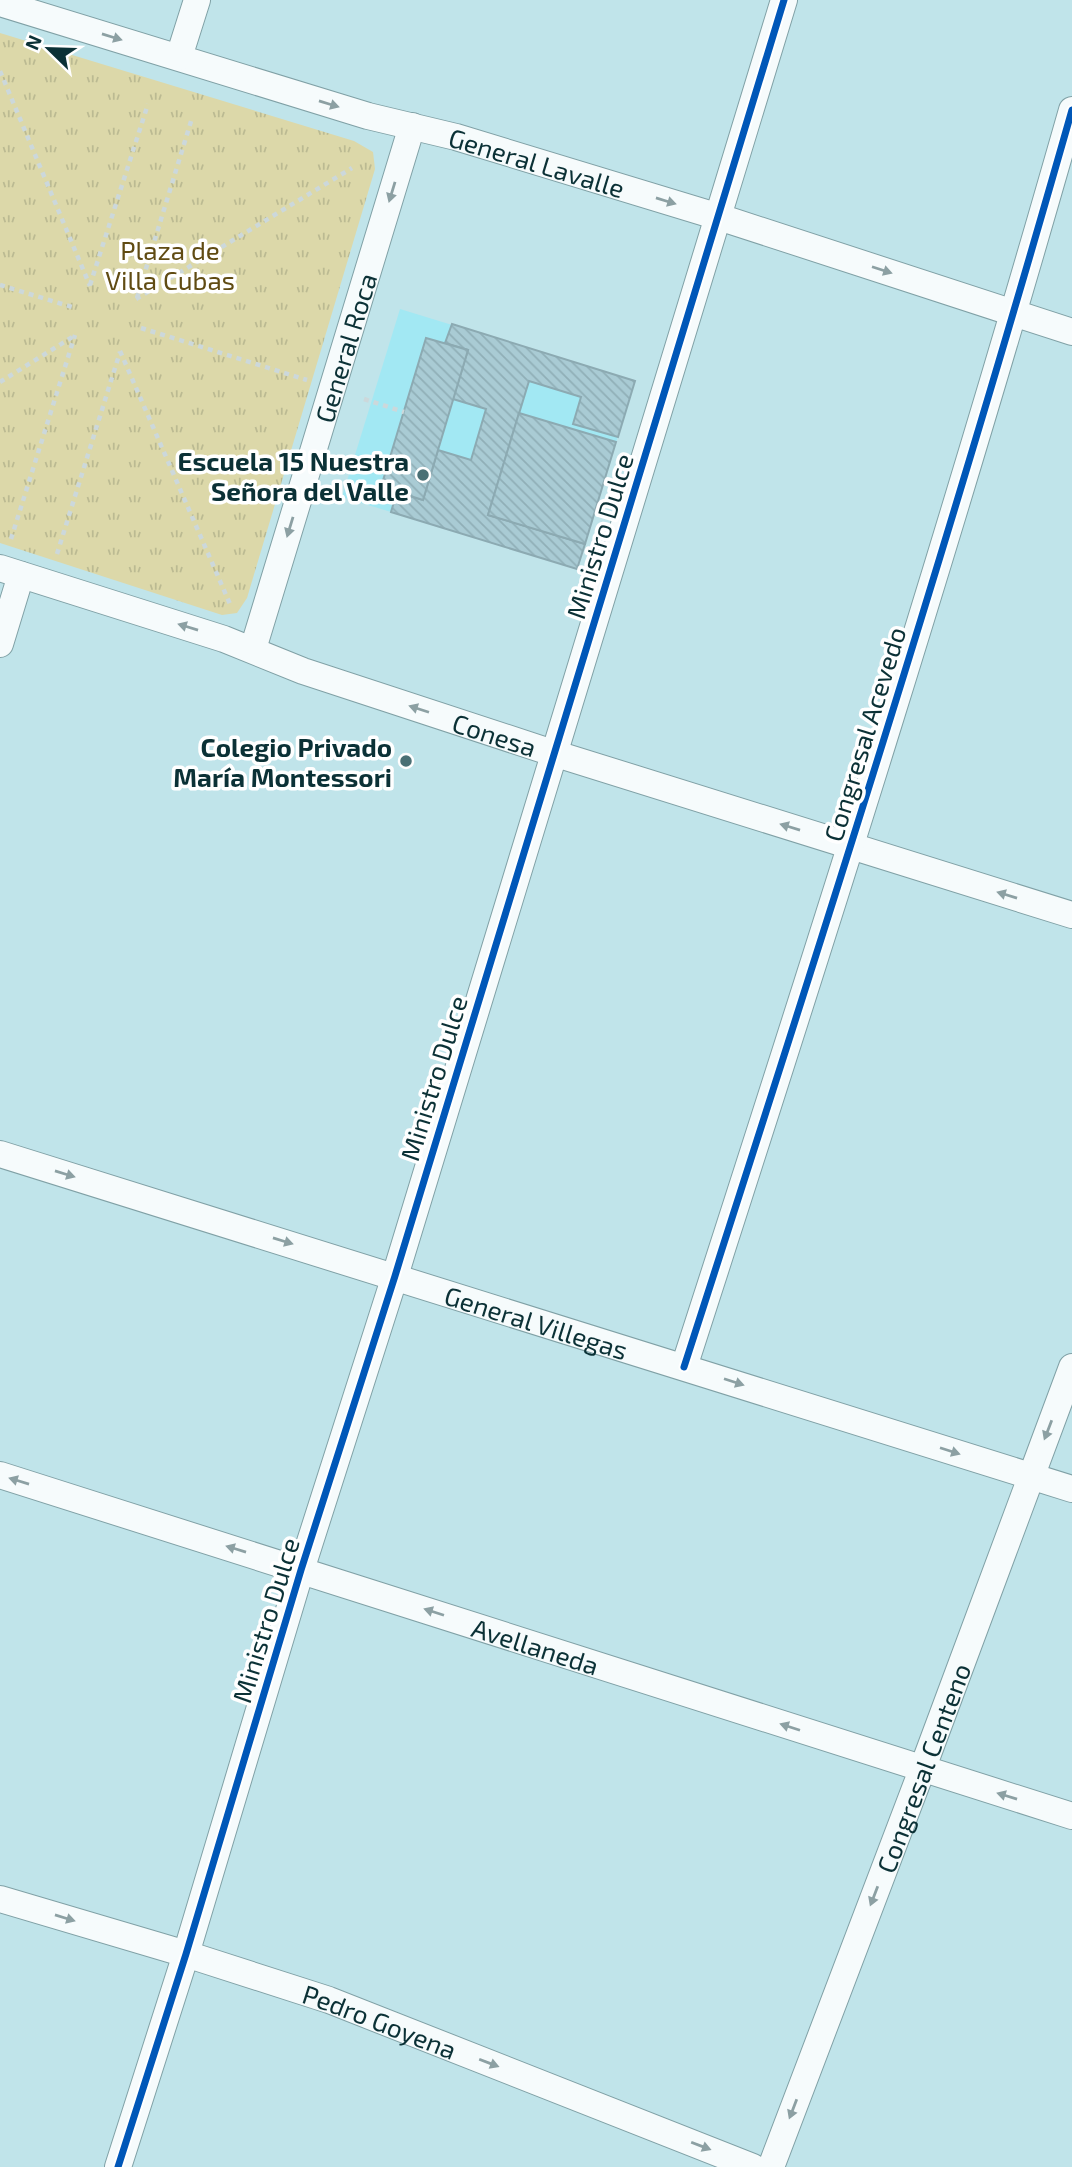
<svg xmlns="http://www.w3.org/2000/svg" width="1072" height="2167" font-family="'Exo 2',sans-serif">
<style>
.built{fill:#a2e8f3}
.park{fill:url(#park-tufts)}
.building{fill:url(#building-back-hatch);stroke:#8caab2;stroke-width:2}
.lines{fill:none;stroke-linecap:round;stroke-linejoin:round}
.street-casing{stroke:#80a1a6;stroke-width:28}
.path{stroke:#ccd8db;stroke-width:4.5;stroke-dasharray:5 5;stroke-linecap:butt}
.street{stroke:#f6fbfc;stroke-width:26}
.cycleway-casing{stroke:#fff;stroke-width:11}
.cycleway{stroke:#0057b8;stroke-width:7}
.oneway{fill:#8ca0a3}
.poi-dot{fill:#4a7075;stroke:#fff;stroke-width:2.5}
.labels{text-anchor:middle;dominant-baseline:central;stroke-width:7;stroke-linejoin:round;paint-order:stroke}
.street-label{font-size:26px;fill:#0b3136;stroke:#fff}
.park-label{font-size:26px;fill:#604b13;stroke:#fff}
.poi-label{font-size:26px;font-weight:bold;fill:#0b3136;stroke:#fff;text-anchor:end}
</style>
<defs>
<pattern id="park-tufts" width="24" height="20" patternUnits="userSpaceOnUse" patternTransform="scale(1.75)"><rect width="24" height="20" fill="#dcd8a9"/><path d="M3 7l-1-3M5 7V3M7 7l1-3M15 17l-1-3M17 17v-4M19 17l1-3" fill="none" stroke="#bbba92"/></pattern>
<pattern id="building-back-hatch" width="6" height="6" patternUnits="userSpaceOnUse" patternTransform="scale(1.75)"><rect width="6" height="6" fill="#a9cbd4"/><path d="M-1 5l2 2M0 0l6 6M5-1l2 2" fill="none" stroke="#90afb7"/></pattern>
</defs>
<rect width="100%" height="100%" fill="#c0e4ea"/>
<!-- built -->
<path class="built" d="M400 309 635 381 577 569 342 497Z"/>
<!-- park -->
<path class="park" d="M0 33 354 141 373 152 375 169 247 598 237 613 222 615 0 543Z"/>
<!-- building -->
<g class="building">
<path d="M452 324 635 381 618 437 573 424 581 397 529 381 488 515 585 544 577 569 391 512 397 492 423 500 438 450 471 460 486 409 453 399 468 350 445 343Z"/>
<path d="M426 338 468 350 423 500 381 487Z"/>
<path d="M519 413 616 442 585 544 488 515Z"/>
</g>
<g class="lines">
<defs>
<g id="street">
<path id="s1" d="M0 3 368 116 456 137 719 217 1072 332"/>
<path d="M179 57 197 0"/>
<path id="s2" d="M0 568 224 639 303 671 553 753 1072 915"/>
<path d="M0 644 21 575"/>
<path id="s3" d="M253 649 412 126"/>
<path id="s4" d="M0 1154 1072 1489"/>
<path d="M684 1367C819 949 952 532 1072 110"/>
<path id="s5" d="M0 1475 1072 1816"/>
<path id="s6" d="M0 1899 186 1954 329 2000 753 2167"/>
<path d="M118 2167 186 1954 301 1570 395 1276 784 0"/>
<path id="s7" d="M771 2167 922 1770 1072 1367"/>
</g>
</defs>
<!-- street casing -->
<use href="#street" class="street-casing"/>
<!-- path -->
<g class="path">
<path d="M0 71 90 286"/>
<path d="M0 285 72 307"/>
<path d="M90 285 148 104"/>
<path d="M137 298 192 118"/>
<path d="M136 299 352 168"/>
<path d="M141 328 307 380"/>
<path d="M120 351 230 604"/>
<path d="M0 382 74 336"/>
<path d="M364 399 404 412"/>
<path d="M11 539 75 335"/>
<path d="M57 554 120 352"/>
</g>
<!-- street -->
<use href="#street" class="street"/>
<defs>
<g id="cycleway">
<path d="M684 1367C819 949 952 532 1072 110"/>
<path d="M118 2167 186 1954 301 1570 395 1276 784 0"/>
</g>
</defs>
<!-- cycleway casing -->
<use href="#cycleway" class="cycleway-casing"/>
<!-- cycleway -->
<use href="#cycleway" class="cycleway"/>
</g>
<!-- one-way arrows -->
<defs><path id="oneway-solid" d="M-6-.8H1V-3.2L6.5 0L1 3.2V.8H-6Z" transform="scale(1.75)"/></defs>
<g class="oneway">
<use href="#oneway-solid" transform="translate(112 37) rotate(17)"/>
<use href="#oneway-solid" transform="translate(329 104) rotate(17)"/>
<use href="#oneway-solid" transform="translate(392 192) rotate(107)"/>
<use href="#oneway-solid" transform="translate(666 201) rotate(17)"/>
<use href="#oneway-solid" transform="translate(882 270) rotate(18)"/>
<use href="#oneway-solid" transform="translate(290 527) rotate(107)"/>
<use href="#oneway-solid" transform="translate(188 627) rotate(-163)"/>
<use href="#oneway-solid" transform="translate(419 709) rotate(-162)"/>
<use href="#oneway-solid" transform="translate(790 827) rotate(-163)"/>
<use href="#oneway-solid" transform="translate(1007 895) rotate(-163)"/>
<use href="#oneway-solid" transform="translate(65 1174) rotate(17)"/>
<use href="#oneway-solid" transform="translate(283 1241) rotate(17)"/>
<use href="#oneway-solid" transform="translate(734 1382) rotate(18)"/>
<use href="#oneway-solid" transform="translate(1048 1430) rotate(111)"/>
<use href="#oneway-solid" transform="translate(950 1451) rotate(18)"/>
<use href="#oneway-solid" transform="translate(19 1481) rotate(-163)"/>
<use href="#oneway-solid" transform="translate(236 1549) rotate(-163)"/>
<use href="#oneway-solid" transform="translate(434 1612) rotate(-162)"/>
<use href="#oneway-solid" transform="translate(790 1727) rotate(-162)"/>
<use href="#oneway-solid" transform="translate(1007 1796) rotate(-163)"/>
<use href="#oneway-solid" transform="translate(874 1896) rotate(111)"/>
<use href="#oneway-solid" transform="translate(65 1918) rotate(17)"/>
<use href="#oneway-solid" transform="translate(489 2063) rotate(21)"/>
<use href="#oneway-solid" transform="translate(793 2109) rotate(111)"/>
<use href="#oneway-solid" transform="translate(701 2146) rotate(21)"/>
</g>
<!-- markers -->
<g class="poi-dot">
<circle cx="423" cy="475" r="7"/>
<circle cx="406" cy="761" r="7"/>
</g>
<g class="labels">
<!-- street labels -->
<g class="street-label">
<text stroke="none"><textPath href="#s1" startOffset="560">General Lavalle</textPath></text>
<text stroke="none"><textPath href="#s3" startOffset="315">General Roca</textPath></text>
<text transform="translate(599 536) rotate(-73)">Ministro Dulce</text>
<text stroke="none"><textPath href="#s2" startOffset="522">Conesa</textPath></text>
<text transform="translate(864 734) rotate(-73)">Congresal Acevedo</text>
<text transform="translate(433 1078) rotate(-73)">Ministro Dulce</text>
<text stroke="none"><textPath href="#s4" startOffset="562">General Villegas</textPath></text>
<text transform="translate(265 1620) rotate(-73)">Ministro Dulce</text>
<text stroke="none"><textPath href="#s5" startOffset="562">Avellaneda</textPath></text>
<text stroke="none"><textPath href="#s7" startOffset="427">Congresal Centeno</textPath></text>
<text stroke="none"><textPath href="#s6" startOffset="399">Pedro Goyena</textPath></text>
</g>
<!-- park labels -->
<g class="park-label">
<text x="170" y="249">Plaza de<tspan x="170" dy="30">Villa Cubas</tspan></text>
</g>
<!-- poi labels -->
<g class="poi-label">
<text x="409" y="460">Escuela 15 Nuestra<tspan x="409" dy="30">Señora del Valle</tspan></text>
<text x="392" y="746">Colegio Privado<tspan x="392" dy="30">María Montessori</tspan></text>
</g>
</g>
<!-- north arrow -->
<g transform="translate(49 49) rotate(293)" stroke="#ffffff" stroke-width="5" paint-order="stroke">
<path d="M0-5L12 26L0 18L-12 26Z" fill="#0b3136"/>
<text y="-10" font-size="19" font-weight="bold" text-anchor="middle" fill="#0b3136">N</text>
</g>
</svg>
